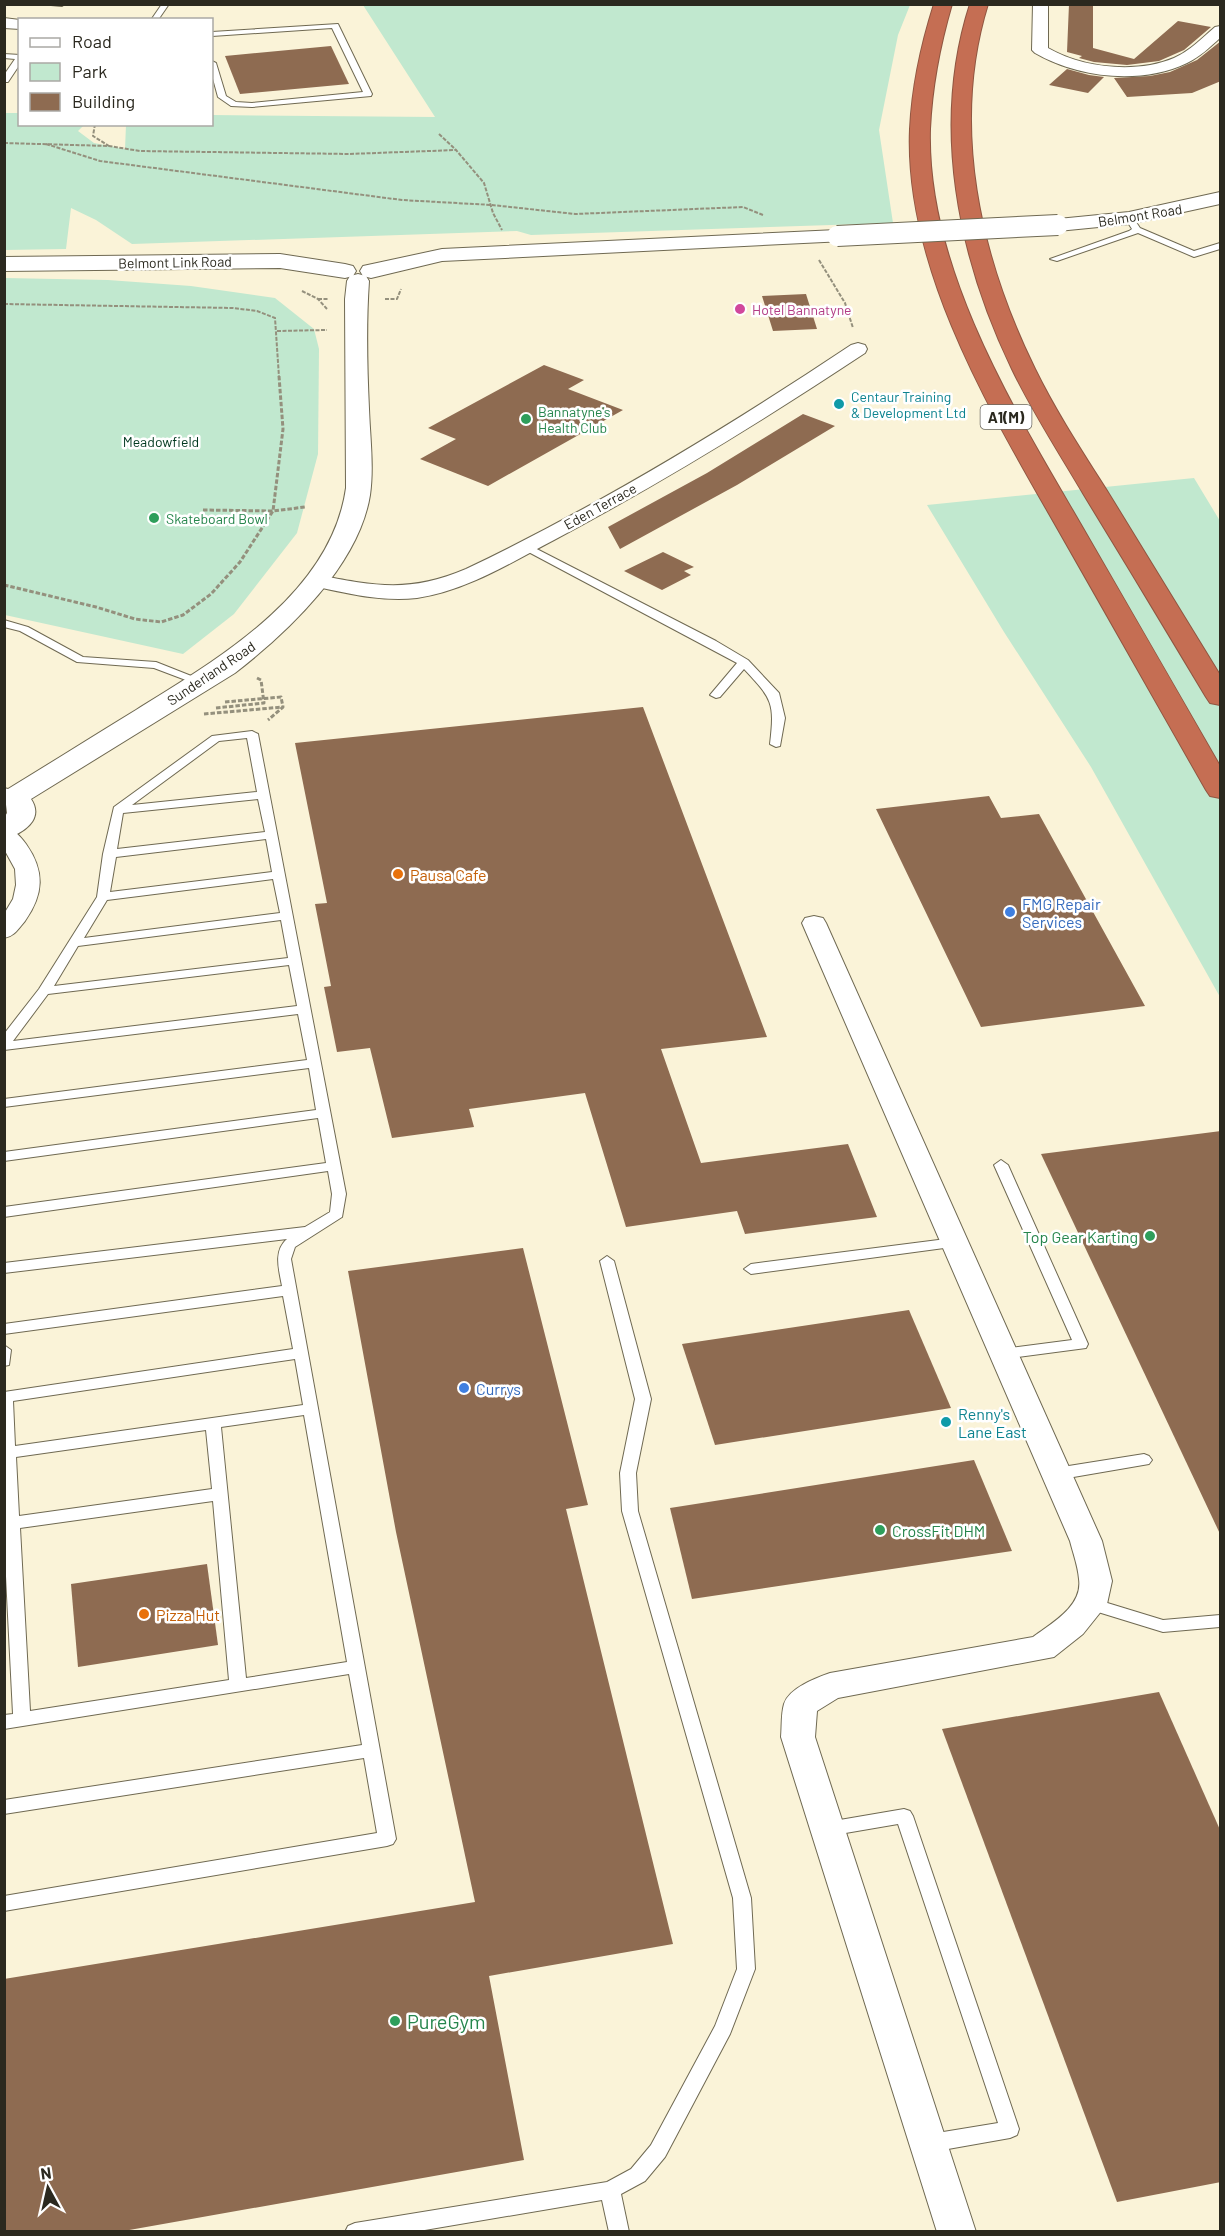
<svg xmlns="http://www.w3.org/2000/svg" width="1225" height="2236" font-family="Barlow,sans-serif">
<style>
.green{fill:#c1e8cf}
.building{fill:#8e6b51}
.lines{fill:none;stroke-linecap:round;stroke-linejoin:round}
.service-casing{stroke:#6f6952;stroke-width:2}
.minor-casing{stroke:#6f6952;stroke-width:2}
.tertiary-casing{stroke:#6f6952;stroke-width:2}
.motorway-casing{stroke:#8f5641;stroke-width:2}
.path-far1{stroke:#94907d;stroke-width:2;stroke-dasharray:4 1.5;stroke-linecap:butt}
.path{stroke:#94907d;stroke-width:3;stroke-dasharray:4.5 2;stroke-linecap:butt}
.service{fill:#fff;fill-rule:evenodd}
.minor{fill:#fff;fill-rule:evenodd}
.tertiary{fill:#fff;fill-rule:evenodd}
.motorway{fill:#c56e53;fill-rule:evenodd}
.tertiary-bridge-casing{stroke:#6f6952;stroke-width:22;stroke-linecap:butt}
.tertiary-bridge{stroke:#fff;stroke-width:20}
.hotel-dot{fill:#d1479c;stroke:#fff;stroke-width:2}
.culture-dot{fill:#0f9aa8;stroke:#fff;stroke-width:2}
.leisure-dot{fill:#2e9e5b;stroke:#fff;stroke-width:2}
.food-dot{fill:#e8710a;stroke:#fff;stroke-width:2}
.shop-dot{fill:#3f7fe0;stroke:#fff;stroke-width:2}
.labels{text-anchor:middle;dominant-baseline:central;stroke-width:5;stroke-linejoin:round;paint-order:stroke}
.far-street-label{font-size:14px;fill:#2b291f;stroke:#fff}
.far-hotel-label{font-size:14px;fill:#b23c85;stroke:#fff;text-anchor:start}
.far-culture-label{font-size:14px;fill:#0d838f;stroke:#fff;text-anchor:start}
.far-leisure-label{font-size:14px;fill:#27864d;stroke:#fff;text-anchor:start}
.far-park-label{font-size:14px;fill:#00381f;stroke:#fff}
.shield{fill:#fff;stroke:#6b6962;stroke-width:1.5}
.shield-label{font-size:15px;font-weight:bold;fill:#2b291f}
.food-label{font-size:16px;fill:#c56008;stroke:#fff;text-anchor:start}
.shop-label{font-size:16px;fill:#366cbe;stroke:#fff;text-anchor:start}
.leisure-label{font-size:16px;fill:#27864d;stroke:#fff;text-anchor:end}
.culture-label{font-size:16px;fill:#0d838f;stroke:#fff;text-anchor:start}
.near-leisure-label{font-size:20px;fill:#27864d;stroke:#fff;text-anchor:start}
</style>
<rect width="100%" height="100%" fill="#faf3d8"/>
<!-- green -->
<g class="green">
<path d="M363 5H910L898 35 879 130 893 223 531 235 517 231 132 244 96 220 71 208 66 249 5 250 4 113H19L20 124 84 125 78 131 94 143 125 149 126 125 212 124V115L435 117Z"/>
<path d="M5 278 108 280 191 286 275 298 314 329 319 349 318 454 297 533 234 614 183 654 5 615Z"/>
<path d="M1194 478 1220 521V997L1091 767 1004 632 927 505Z"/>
</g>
<!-- building -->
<g class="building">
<path d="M1069 4H1093V48L1134 59 1178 21 1211 27 1184 50 1159 61 1127 65 1094 62 1079 58 1082 56 1067 52Z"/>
<path d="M1221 41V81L1192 93 1127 97 1114 78 1150 76 1170 72 1197 60Z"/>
<path d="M331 46 349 84 240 94 225 56Z"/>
<path d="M1067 69 1089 75 1104 77 1088 93 1049 85Z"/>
<path d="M806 294 817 329 773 331 762 296Z"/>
<path d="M544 365 584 380 568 389 623 410 488 486 420 459 456 439 428 428Z"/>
<path d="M803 414 835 426 737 485 620 549 608 527 707 473Z"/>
<path d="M663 552 694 567 684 571 691 575 662 590 624 571Z"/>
<path d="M643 707 767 1037 661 1049 701 1163 848 1144 877 1217 745 1234 737 1211 626 1227 585 1093 469 1109 474 1127 392 1138 370 1048 337 1052 324 987 331 986 315 904 327 903 295 743Z"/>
<path d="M989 796 1001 818 1039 814 1145 1006 981 1027 876 809Z"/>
<path d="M1221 1131V1536L1041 1154Z"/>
<path d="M523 1248 588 1505 566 1509 673 1944 489 1976 524 2160 118 2232H4V1979L475 1902 396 1532 348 1271Z"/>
<path d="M909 1310 951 1408 715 1445 682 1344Z"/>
<path d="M974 1460 1012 1551 692 1599 670 1508Z"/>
<path d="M207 1564 218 1645 78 1667 71 1584Z"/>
<path d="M1159 1692 1221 1832V2182L1117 2202 942 1729Z"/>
</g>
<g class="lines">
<defs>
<g id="service">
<path d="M40 4H65L62 6Z"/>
<path d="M162 4H169L158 20H151Z"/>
<path d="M338 24 372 94 371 96 252 107 231 106 218 97 212 75V61L216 63 226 96 236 102 252 103 363 92 332 28 212 36V32Z"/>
<path d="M4 54 20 55V64L8 82H5L4 75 15 59 4 58Z"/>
<path d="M1129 215 1132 216 1140 228 1194 251 1220 243V249L1194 257 1138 233 1057 261 1050 259 1129 231 1132 229 1125 218Z"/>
<path d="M525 543 716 641 748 660 779 693 785 718 780 746 776 747 770 744C775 702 772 699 744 669L720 697 716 698 710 695 737 663 521 548V544Z"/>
<path d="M4 620 28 627 83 657 156 662 209 683 207 685H199L154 668 77 662 20 631 4 627Z"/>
<path d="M252 731 258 734 346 1194 342 1217 295 1247 291 1259 396 1839 393 1844 387 1846 4 1911V1896L377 1833 364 1758 4 1814V1800L362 1745 349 1674 4 1729V1715L13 1714 4 1537V1392L293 1349 283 1296 4 1334V1324L282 1286C279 1270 273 1251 287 1239L4 1273V1263L305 1227 330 1212 332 1194 328 1171 4 1217V1207L326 1163 318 1118 4 1161V1152L316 1110 309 1068 4 1107V1099L307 1060 298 1014 4 1050V1034L39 989 97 897 103 854 114 807 212 736ZM247 738 257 792 132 805 219 741ZM258 799 265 832 117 849 123 813ZM266 839 272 872 110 892 116 857ZM273 879 280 913 84 938 107 900ZM281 920 288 958 54 986 78 946ZM289 965 297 1006 13 1041 48 994ZM295 1359 303 1405 15 1446 13 1401ZM304 1415 347 1662 246 1678 221 1427ZM206 1430 212 1489 19 1516 16 1457ZM213 1501 229 1680 30 1711 20 1528Z"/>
<path d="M1001 1160 1008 1165 1088 1344 1086 1348 1003 1359 998 1358 996 1354 998 1350 1003 1349 1072 1340 994 1165Z"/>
<path d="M954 1238 961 1243 959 1246 751 1274 744 1269 751 1264Z"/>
<path d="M607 1256 614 1261 651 1399 636 1473 638 1511 751 1898 755 1969 730 2034 665 2157 645 2181 621 2194 629 2232H609L602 2200 413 2232H345L348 2226 355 2223 607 2182 631 2169 651 2145 715 2026 737 1969 733 1898 622 1511 620 1473 635 1399 600 1261Z"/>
<path d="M4 1345 11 1350 9 1365 4 1366Z"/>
<path d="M1144 1454 1149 1456 1152 1460 1149 1464 1056 1480 1051 1478 1048 1474 1051 1470 1056 1468Z"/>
<path d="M1091 1598 1163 1620 1220 1615V1627L1163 1632 1085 1608 1083 1604 1085 1600Z"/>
<path d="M904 1809 910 1811 913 1816 1019 2129 1017 2135 1010 2138 931 2152 924 2149 921 2143 924 2137 931 2134 998 2123 898 1824 828 1836 822 1834 819 1829 822 1824 828 1822Z"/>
</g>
<g id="minor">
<path d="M1033 4H1048V48C1083 68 1136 74 1174 58 1190 51 1202 38 1215 27L1220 26V38C1210 47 1200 57 1187 63 1141 85 1078 78 1035 53L1032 50Z"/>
<path d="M4 18 20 20V29L4 28Z"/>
<path d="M858 343 865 345 867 349 865 353C764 420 661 483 554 540 510 563 466 591 417 598 384 602 350 594 318 587L310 586 307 581 310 576 318 575C375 586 410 593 466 569 600 505 728 427 851 345Z"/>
<path d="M4 827C14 829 20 836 26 844 45 871 44 894 25 921 18 929 15 936 4 938V914L13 899 16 885 15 869 4 849Z"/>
<path d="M814 916 823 918 826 923 1102 1541 1112 1581 1107 1604 1083 1634 1054 1657 838 1698 817 1711 815 1737 976 2232H937L781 1737C782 1727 781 1714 784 1704 789 1688 816 1678 830 1673L1033 1637C1052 1623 1083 1606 1079 1579 1078 1566 1073 1553 1070 1541L802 923 805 918Z"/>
</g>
<g id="tertiary">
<path d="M1220 192V204L1129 224 1058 231 1050 230 1047 225 1050 220 1058 219 1129 212Z"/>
<path d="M837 230 845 231 848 236 845 241 442 261 371 278 363 276 360 271 363 266 442 249Z"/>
<path d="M280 254 345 264 353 266 356 271 353 276 345 278 280 268 4 271V257Z"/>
<path d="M358 274 366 276 369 281C366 324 367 366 369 409 370 437 374 467 370 495 359 565 288 632 235 673L31 799C45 820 22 834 4 839V818L7 813 4 788 8 789C51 763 93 736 136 710 218 659 331 594 346 488L345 299 347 281 350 276Z"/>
</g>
<g id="motorway">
<path d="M934 4H952C940 45 932 86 930 129 926 267 1013 408 1080 523 1127 604 1174 685 1220 766V798L1210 796 1206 790C1157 704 1109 619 1060 533 993 415 904 270 910 129 912 86 921 45 934 4Z"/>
<path d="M970 4H988C950 126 980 257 1035 369 1056 412 1083 453 1109 494 1146 554 1183 615 1220 675V705L1210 703 1206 697C1166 630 1125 562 1084 495 1060 454 1033 413 1012 369 958 257 931 125 970 4Z"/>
</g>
</defs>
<!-- service casing -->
<use href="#service" class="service-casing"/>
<!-- minor casing -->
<use href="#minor" class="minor-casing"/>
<!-- tertiary casing -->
<use href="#tertiary" class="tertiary-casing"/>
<!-- motorway casing -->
<use href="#motorway" class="motorway-casing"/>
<!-- path-far1 -->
<g class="path-far1">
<path d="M95 124 93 136 109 146"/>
<path d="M439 134 456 150"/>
<path d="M4 143 109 146 140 151 349 154 456 150 484 183 493 213 502 230"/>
<path d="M46 144 100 161 402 200 492 205 575 214 743 207 763 215"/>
<path d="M819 260 845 303 853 328"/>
<path d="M302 291 318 299 327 309"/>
<path d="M318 299H329"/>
<path d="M385 299H397L401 289"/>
<path d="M4 304 233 308 257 311 275 318 279 377"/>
<path d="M277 331 327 330"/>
</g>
<!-- path -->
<g class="path">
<path d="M203 510 273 511 305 507"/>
<path d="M4 585 96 607 135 619 161 622 183 615 211 594 240 562 273 511 283 429 279 376"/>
<path d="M225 702 281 697 283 707 268 720"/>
<path d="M216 708 264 703 261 680 257 678"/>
<path d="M204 714 283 707"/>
</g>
<!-- service -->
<use href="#service" class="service"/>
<!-- minor -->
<use href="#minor" class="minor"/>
<!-- tertiary -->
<use href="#tertiary" class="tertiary"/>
<!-- motorway -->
<use href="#motorway" class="motorway"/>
<defs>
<path id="tertiary-bridge" d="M837 236 1058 225"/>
</defs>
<!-- tertiary-bridge casing -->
<use href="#tertiary-bridge" class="tertiary-bridge-casing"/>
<!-- tertiary-bridge -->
<use href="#tertiary-bridge" class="tertiary-bridge"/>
</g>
<!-- markers -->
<circle class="hotel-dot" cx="740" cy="309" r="6"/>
<g class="culture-dot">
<circle cx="839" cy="404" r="6"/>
<circle cx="946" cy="1422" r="6"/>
</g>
<g class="leisure-dot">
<circle cx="526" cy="419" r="6"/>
<circle cx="154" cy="518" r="6"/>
<circle cx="1150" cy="1236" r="6"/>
<circle cx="880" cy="1530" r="6"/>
<circle cx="395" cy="2021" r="6"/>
</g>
<g class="food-dot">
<circle cx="398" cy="874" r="6"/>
<circle cx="144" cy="1614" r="6"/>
</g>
<g class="shop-dot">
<circle cx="1010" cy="912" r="6"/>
<circle cx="464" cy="1388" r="6"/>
</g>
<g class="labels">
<!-- far-street labels -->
<g class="far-street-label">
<text transform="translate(1140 215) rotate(-9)">Belmont Road</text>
<text transform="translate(175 262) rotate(-1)">Belmont Link Road</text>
<text transform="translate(600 506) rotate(-29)">Eden Terrace</text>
<text transform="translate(211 673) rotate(-34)">Sunderland Road</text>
</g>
<!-- far-hotel labels -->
<g class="far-hotel-label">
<text x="752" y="309">Hotel Bannatyne</text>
</g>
<!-- far-culture labels -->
<g class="far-culture-label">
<text x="851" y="396">Centaur Training<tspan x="851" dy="16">&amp; Development Ltd</tspan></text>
</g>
<!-- far-leisure labels -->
<g class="far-leisure-label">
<text x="538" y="411">Bannatyne's<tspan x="538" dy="16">Health Club</tspan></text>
<text x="166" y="518">Skateboard Bowl</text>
</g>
<!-- far-park labels -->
<g class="far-park-label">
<text x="161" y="441">Meadowfield</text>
</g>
<!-- shield labels -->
<rect class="shield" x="980.5" y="405" width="51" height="24" rx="4.5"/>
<g class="shield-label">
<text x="1006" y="417">A1(M)</text>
</g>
<!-- food labels -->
<g class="food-label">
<text x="410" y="874">Pausa Cafe</text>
<text x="156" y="1614">Pizza Hut</text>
</g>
<!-- shop labels -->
<g class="shop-label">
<text x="1022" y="903">FMG Repair<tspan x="1022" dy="18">Services</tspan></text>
<text x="476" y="1388">Currys</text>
</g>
<!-- leisure labels -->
<g class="leisure-label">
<text x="1138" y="1236">Top Gear Karting</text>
<text x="892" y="1530" text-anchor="start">CrossFit DHM</text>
</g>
<!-- culture labels -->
<g class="culture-label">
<text x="958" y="1413">Renny's<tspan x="958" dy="18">Lane East</tspan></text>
</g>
<!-- near-leisure labels -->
<g class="near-leisure-label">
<text x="407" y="2021">PureGym</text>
</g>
</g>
<!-- border -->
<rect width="1225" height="2236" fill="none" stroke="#2b291f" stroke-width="12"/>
<!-- legend -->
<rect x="18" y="18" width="195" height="108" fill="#ffffff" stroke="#aaa9a5" stroke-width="1.5"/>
<rect x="30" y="38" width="30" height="9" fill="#ffffff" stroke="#aaa9a5" stroke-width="1.5"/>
<text x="72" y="48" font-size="18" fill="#2b291f">Road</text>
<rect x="30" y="63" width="30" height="18" fill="#c1e8cf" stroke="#aaa9a5" stroke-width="1.5"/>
<text x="72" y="78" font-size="18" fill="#2b291f">Park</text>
<rect x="30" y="93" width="30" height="18" fill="#8e6b51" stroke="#aaa9a5" stroke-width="1.5"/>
<text x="72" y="108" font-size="18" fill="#2b291f">Building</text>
<!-- north arrow -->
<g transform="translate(48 2188) rotate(352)" stroke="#ffffff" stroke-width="4.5" paint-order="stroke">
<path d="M0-4.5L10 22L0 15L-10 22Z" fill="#2b291f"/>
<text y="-9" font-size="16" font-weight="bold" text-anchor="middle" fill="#2b291f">N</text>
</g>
</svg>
